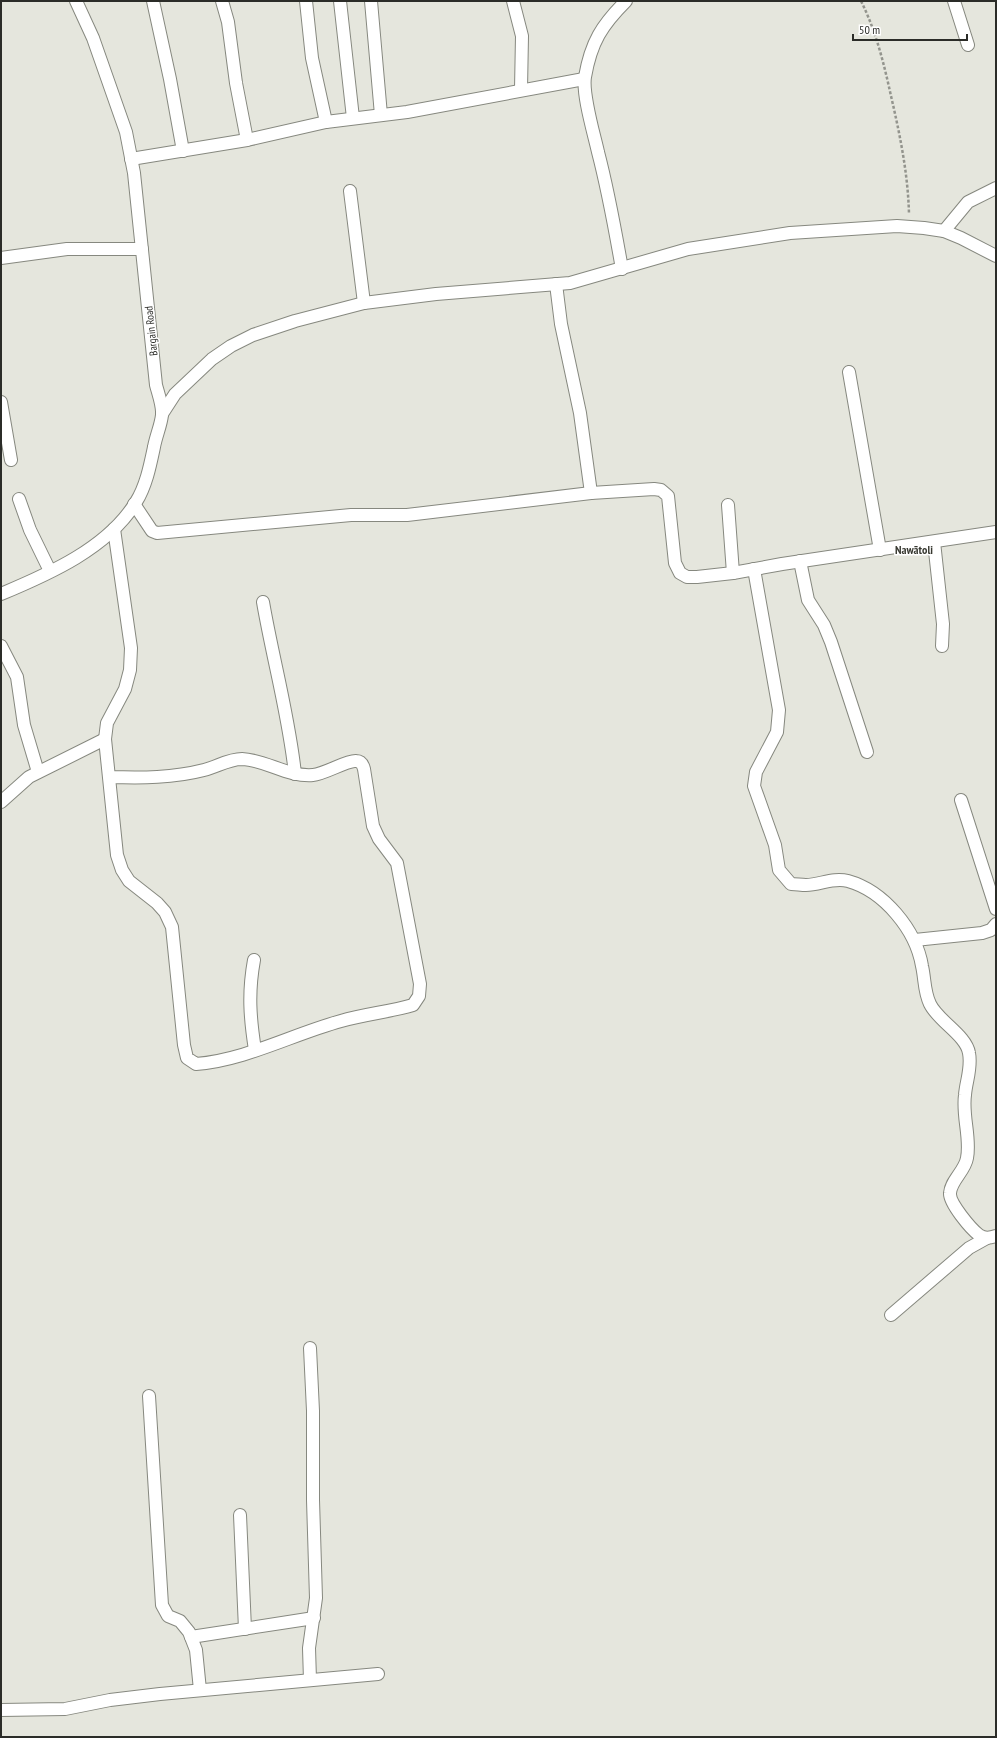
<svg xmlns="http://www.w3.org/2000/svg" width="997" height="1738" font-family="'PT Sans Narrow',sans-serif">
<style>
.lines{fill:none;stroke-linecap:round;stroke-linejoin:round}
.street-casing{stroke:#86887f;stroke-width:14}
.path{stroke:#93948d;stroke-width:2.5;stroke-dasharray:3 2;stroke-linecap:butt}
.street{stroke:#fff;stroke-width:12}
.labels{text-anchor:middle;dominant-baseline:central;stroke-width:3;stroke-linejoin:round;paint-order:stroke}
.street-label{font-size:11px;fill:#2b2c28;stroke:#fff}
.neighbourhood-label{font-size:12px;font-weight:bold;fill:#383931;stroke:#fff}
</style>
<rect width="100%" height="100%" fill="#e5e6dd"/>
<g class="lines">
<defs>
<g id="street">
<path d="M153 1 170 79 183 151"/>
<path d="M222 1 228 22 236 83 247 140"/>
<path d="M306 1 312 58 326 122"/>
<path d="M340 1 353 118"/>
<path d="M371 1 381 115"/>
<path d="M513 1 522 36 521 89"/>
<path d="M954 1 968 45"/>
<path d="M131 159 247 140 326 122 407 112 584 79"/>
<path d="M350 191 364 303"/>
<path d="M944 231 968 202 996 188"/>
<path d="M1 258 67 249H142"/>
<path d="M622 269C615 229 608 190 598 152 594 134 582 94 585 77 591 42 602 25 626 1"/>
<path d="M556 284 561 324 580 413 591 493"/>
<path d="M849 372 880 550"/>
<path d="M1 402 11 460"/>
<path d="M162 414 175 394 212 359 231 346 253 335 295 321 364 303 436 294 570 283 688 249 790 233 897 226 924 228 944 231 961 238 996 256"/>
<path d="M19 499 30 530 50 571"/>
<path d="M134 504 152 531 157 533 351 515H407L591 493 654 489 661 490 668 496 675 563 680 573 687 577H697L733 573 782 564 996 532"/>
<path d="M728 505 733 573"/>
<path d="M934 542 943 624 942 646"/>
<path d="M800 561 808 600 824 625 831 642 867 752"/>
<path d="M754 569 779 710 777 732 756 772 754 786 775 845 779 870 791 884C796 884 801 885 806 885 820 885 833 877 848 881 884 891 916 930 922 966 925 979 924 992 930 1004 938 1021 966 1035 969 1053 972 1068 966 1081 965 1095 962 1116 971 1138 967 1158 965 1171 951 1180 950 1193 949 1203 971 1229 979 1235 984 1239 990 1238 996 1236"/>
<path d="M1 594C49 574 108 548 136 502 146 486 150 466 154 447 156 436 161 425 162 415 163 406 158 393 156 385L134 173 126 132 93 38 76 1"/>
<path d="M263 602C273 660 289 716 295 774"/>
<path d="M1 646 17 677 24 725 38 772"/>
<path d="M110 777C142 778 173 778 204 770 217 767 228 759 242 759 267 760 287 777 313 775 325 774 347 760 356 761 361 761 363 765 364 769L373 826 379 839 397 863 420 984 419 996 413 1005C389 1012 365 1014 341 1021 293 1034 246 1060 196 1064L187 1058 184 1045 172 927 165 912 157 903 129 881 122 870 117 855 105 739 107 723 125 689 130 670 131 648 114 529"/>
<path d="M961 800 996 909"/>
<path d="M1 802 29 777 105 739"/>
<path d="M915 940 982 933 991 930 996 924"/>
<path d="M254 960C248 993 250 1018 255 1050"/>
<path d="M891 1315 969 1248 987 1238"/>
<path d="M310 1348 313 1411V1500L316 1598 309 1648 310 1680"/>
<path d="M149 1396 162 1605 168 1616 180 1621 189 1632 196 1650 200 1690"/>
<path d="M240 1515 245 1629"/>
<path d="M191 1637 314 1618"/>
<path d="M1 1710 65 1709 110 1700 160 1694 378 1674"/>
</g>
</defs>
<!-- street casing -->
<use href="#street" class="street-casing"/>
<!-- path -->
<path class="path" d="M861 1C876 31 884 64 891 96 900 135 908 174 909 214"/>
<!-- street -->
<use href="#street" class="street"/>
</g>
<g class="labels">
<!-- street labels -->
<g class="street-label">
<text transform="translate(151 331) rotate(-96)">Bargain Road</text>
</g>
<!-- neighbourhood labels -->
<g class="neighbourhood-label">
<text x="914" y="549">Nawātoli</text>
</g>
</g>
<!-- border -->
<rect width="997" height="1738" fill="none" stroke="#2b2c28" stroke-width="4"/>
<!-- scale -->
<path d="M853 34v6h114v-6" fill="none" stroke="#2b2c28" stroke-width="2"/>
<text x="859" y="34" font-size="12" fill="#2b2c28" stroke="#ffffff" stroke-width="3" paint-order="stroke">50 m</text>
</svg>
